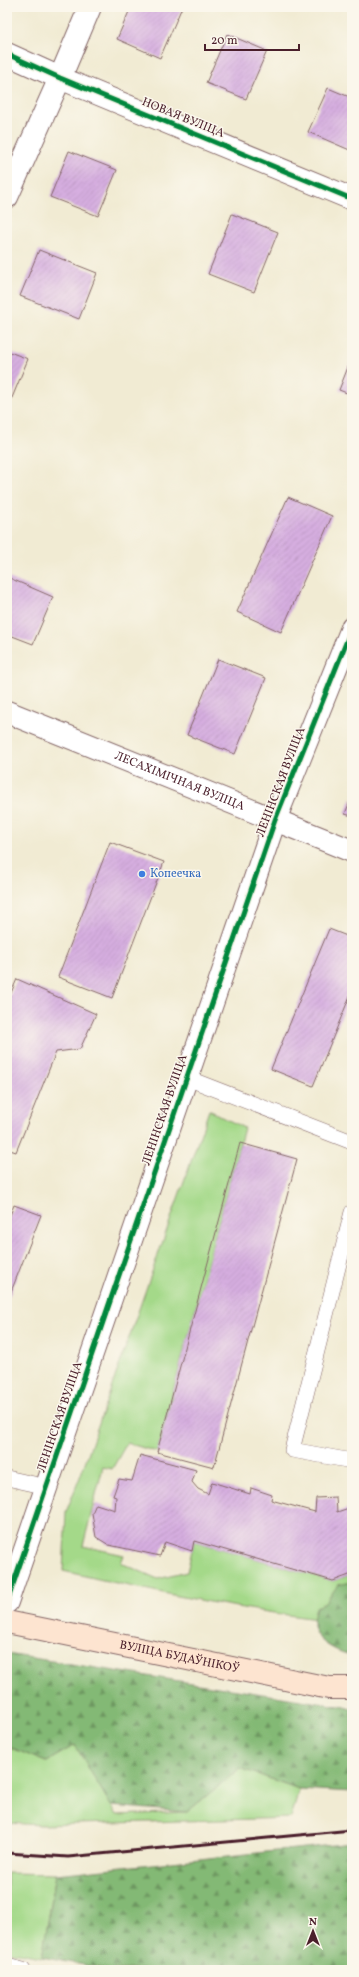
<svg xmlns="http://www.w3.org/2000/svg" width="359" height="1977" font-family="Vollkorn,serif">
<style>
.grass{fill:#a4d989;stroke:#777c5a}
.forest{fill:url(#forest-firs);stroke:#666c50}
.building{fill:url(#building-hatch)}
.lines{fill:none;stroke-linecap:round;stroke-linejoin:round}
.service-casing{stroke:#846666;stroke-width:16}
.minor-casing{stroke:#846666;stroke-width:24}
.secondary-casing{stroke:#846666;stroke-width:24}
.service{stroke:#fff;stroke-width:15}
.minor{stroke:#fff;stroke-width:22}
.secondary{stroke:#fde4d0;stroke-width:22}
.rail{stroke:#4a1f2b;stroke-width:3}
.cycleway-casing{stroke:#fbf7ec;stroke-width:8}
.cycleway{stroke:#00873e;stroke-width:5}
.shop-dot{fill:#3f7fe0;stroke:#fbf7ec;stroke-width:1.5}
.labels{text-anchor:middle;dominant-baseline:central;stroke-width:3;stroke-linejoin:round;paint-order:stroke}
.street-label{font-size:12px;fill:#4a1f2b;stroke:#fbf7ec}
.shop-label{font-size:12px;fill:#366cbe;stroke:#fbf7ec;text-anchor:start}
</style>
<defs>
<pattern id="forest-firs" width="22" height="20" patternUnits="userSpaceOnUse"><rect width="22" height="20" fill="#83b975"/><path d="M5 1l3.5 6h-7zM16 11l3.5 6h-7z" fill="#6d9660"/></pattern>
<pattern id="building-hatch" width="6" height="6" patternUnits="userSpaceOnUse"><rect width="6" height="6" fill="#d6aee0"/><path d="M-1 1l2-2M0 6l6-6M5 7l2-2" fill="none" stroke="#b995c0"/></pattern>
</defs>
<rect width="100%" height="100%" fill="#fbf7ec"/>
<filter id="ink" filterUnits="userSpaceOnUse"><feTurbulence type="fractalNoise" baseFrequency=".025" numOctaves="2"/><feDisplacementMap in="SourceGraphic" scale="8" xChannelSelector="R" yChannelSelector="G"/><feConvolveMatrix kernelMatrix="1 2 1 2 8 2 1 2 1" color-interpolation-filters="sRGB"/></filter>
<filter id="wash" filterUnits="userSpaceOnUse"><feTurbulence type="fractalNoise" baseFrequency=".012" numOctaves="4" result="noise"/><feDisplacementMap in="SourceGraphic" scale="16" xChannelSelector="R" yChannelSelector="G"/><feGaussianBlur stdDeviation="0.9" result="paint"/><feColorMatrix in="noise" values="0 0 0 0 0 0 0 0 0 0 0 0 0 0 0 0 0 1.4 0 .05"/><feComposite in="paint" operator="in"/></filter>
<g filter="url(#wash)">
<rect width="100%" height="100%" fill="#f1ebd3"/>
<!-- grass -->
<g class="grass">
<path d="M209 1110 244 1128 157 1452 127 1443 112 1469 103 1467 83 1546 124 1555 121 1563 158 1579 187 1572 194 1541 333 1581 352 1574V1623C254 1613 158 1593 63 1571L66 1512 80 1477Z"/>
<path d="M75 1745 117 1815 187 1812 240 1768 299 1789 291 1818 41 1825 7 1823V1746L46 1762Z"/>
<path d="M7 1873 56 1874 42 1957 7 1951Z"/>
</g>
<!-- forest -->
<g class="forest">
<path d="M352 1582V1655C338 1653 312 1640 313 1623 313 1618 315 1612 316 1607L325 1603 338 1585Z"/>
<path d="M7 1654 352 1708V1792L299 1789 240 1768 187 1812 111 1806 75 1745 46 1762 7 1746Z"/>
<path d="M352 1843V1970H110L42 1957 56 1874Z"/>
</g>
<g id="blocks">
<!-- building -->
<g class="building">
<path d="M131 7H182L160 58 117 39Z"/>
<path d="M227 34 267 51 246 99 206 83Z"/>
<path d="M328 88 352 98V151L308 132Z"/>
<path d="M69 151 117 170 98 216 50 197Z"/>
<path d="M232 214 278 232 254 292 208 274Z"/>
<path d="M39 250 97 273 79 319 20 296Z"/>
<path d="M7 351 28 359 7 410Z"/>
<path d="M352 357V395L339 390Z"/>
<path d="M288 497 332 516 281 632 237 612Z"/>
<path d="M7 577 53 597 33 644 7 634Z"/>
<path d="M218 659 266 678 235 754 187 735Z"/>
<path d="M352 796V816L345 814Z"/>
<path d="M110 842 164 862 112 998 58 977Z"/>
<path d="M329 929 352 938V991L313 1086 271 1069Z"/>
<path d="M17 979 96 1014 80 1049 56 1052 16 1152 7 1149V1002Z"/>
<path d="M240 1143 297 1159 214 1467 157 1452Z"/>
<path d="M14 1205 41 1215 7 1302V1223Z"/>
<path d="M140 1455 196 1470 192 1482 198 1489 208 1494 212 1482 250 1494 251 1488 272 1495 271 1500 315 1512 316 1498 336 1497 337 1512 352 1507V1574L333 1581 194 1541 192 1551 165 1542 160 1556 109 1545 96 1537 92 1513 96 1504 115 1510 116 1497 113 1496 119 1479 132 1481Z"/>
</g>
</g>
</g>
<g filter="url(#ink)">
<use href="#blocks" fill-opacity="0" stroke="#846666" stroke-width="1"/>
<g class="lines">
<defs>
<g id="service">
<path d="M187 1078 352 1142"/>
<path d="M352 1212 292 1450 352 1461"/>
<path d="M7 1478 47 1487"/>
<path d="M7 1966 23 1970"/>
</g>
<g id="minor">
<path d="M7 54 60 78 352 199"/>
<path d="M7 197 60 78 90 7"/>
<path id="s1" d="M7 712 352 851"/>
<path d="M7 1602 275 820 352 628"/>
</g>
<g id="secondary">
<path id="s2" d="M7 1622 329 1688H352"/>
</g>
</defs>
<!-- service casing -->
<use href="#service" class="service-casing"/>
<!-- minor casing -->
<use href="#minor" class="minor-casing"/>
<!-- secondary casing -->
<use href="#secondary" class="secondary-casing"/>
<!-- service -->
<use href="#service" class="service"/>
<!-- minor -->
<use href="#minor" class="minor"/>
<!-- secondary -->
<use href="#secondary" class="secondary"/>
<!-- rail -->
<path class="rail" d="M7 1853 68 1857 352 1830"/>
<defs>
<g id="cycleway">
<path d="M7 54 60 78 352 199"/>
<path d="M7 1602 275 820 352 628"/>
</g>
</defs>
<!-- cycleway casing -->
<use href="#cycleway" class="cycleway-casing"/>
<!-- cycleway -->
<use href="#cycleway" class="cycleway"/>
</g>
</g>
<!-- markers -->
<circle class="shop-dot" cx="142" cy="874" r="4"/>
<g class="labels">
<!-- street labels -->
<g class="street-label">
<text transform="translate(183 118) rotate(22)">НОВАЯ ВУЛІЦА</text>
<text stroke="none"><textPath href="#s1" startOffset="186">ЛЕСАХІМІЧНАЯ ВУЛІЦА</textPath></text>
<text transform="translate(281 782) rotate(-69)">ЛЕНІНСКАЯ ВУЛІЦА</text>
<text transform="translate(165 1110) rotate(-71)">ЛЕНІНСКАЯ ВУЛІЦА</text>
<text transform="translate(60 1417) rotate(-71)">ЛЕНІНСКАЯ ВУЛІЦА</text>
<text stroke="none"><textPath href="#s2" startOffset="176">ВУЛІЦА БУДАЎНІКОЎ</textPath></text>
</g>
<!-- shop labels -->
<g class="shop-label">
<text x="150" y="874">Копеечка</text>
</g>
</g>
<!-- margin -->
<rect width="359" height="1977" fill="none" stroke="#fbf7ec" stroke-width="24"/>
<!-- north arrow -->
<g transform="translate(313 1931)" stroke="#fbf7ec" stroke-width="3" paint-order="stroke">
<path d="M0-3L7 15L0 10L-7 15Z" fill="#4a1f2b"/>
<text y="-6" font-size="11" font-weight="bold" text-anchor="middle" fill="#4a1f2b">N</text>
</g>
<!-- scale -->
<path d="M205 44v6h94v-6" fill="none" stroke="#4a1f2b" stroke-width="2"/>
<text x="211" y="44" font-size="12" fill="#4a1f2b" stroke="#fbf7ec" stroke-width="3" paint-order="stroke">20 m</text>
</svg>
